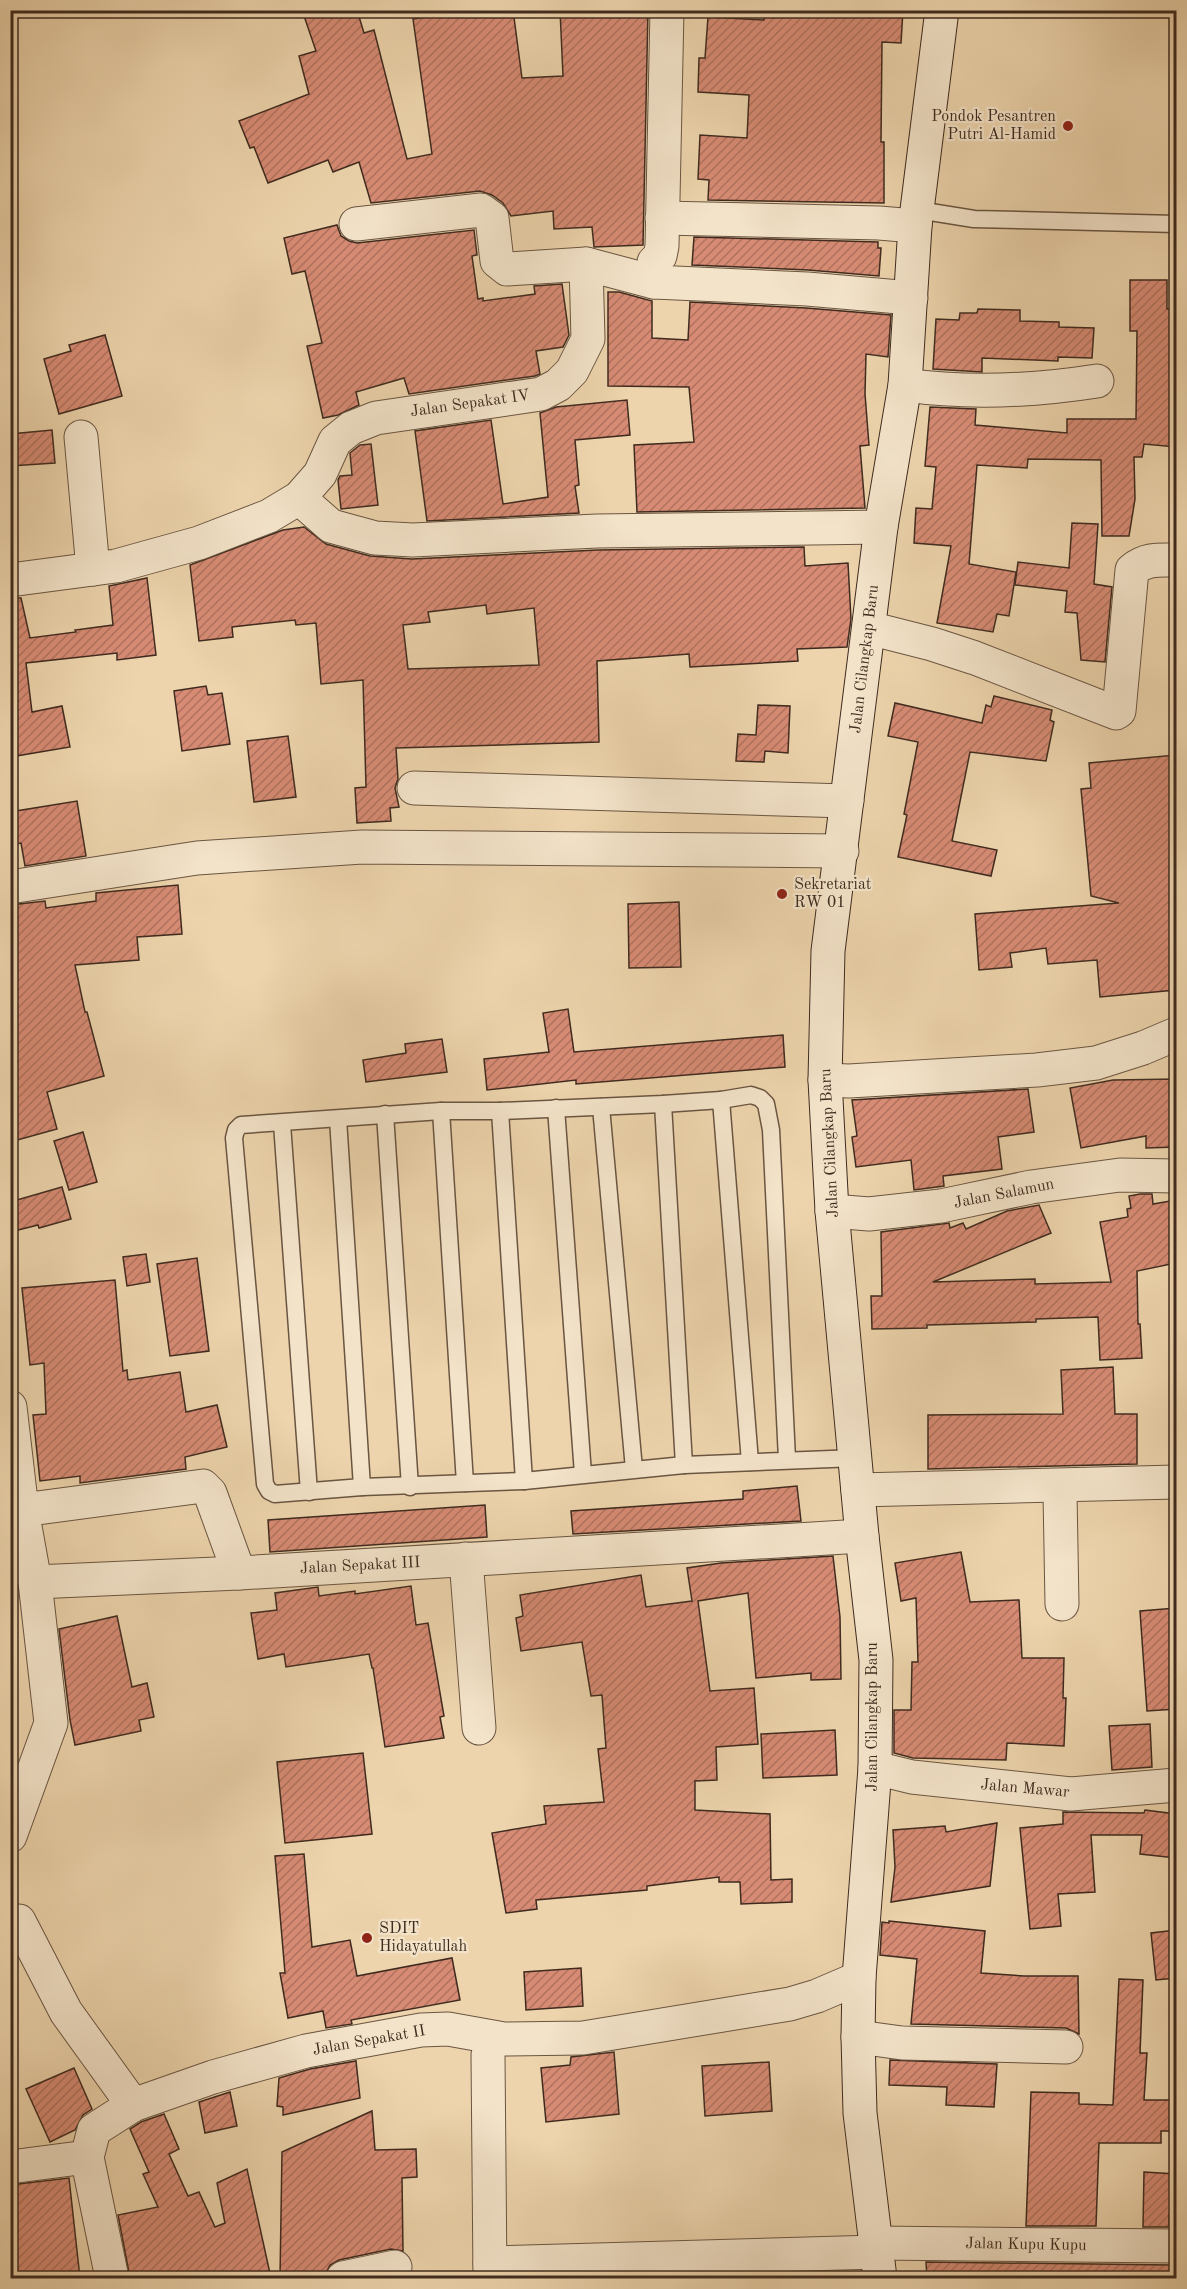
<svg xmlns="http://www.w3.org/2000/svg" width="1187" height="2289" font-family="'Old Standard TT',serif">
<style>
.building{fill:url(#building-hatch);stroke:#3f2b1f;stroke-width:1.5;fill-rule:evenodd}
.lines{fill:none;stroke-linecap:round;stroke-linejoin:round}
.lane-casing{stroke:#6a5542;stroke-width:19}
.street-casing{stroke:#6a5542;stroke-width:35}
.secondary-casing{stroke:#3f2b1f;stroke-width:35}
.lane{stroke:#f3e3c9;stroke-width:16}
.street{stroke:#f3e3c9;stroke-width:33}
.secondary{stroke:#f3e3c9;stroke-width:33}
.poi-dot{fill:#8f2418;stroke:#f3e3c9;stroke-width:2}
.labels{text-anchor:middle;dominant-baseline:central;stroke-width:4.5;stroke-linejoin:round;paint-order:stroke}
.poi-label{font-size:16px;fill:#3f2b1f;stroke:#f3e3c9;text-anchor:start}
.street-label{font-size:16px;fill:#3f2b1f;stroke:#f3e3c9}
</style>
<defs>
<pattern id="building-hatch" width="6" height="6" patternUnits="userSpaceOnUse" patternTransform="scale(1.5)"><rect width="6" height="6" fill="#d78b74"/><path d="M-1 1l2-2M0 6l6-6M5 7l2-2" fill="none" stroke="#b0725f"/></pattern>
</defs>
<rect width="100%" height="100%" fill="#edd4ac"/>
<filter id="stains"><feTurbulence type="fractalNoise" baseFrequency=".00333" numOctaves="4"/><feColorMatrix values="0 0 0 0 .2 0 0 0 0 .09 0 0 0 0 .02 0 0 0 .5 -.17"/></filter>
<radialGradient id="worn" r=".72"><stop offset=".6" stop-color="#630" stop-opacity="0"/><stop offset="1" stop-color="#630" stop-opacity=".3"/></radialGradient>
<!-- building -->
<g class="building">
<path d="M302 10H357L364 33 374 30 407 159 432 154 413 19 439 15V10H513L522 78 563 76 560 10H648L643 245 594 247 592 227 554 229 553 211 511 216 503 203 492 195 480 191 371 203 359 162 333 172 328 160 268 183 254 147 250 148 239 121 309 94 299 56 316 51Z"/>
<path d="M764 10H903L901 43 882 42 881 142H884V203L708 200 709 180 698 179 700 135 747 138 749 95 698 92 699 58H705L708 17 764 20Z"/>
<path d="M337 225 341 236 349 241 357 243 474 230 477 255 472 256 478 299 483 298V301L535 294 534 286 562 284 569 335 563 347 536 351 540 374 535 376 409 394 404 378 356 392 359 405 338 415 323 418 307 346 322 343 305 271 292 274 284 238Z"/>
<path d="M694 237 878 242V248H881L879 276 808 270 692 265Z"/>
<path d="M1130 280H1167V309L1176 308V339H1173V406H1176V447L1144 444 1142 457H1134L1135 499 1129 536H1102L1101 460 1028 459 1027 468 977 465 969 564 1016 572 1009 616 997 614 993 632 937 623 951 546 914 543 916 508 932 509 936 467 925 466 930 407 976 409 975 425 1067 433V419H1136L1137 331H1130Z"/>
<path d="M608 292H619L652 301V338L688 340 690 302 806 308 891 315 888 357 866 354 865 394 869 445 860 446 865 508 637 512 634 445 694 442 689 387 608 386Z"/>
<path d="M978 309 1020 310V321L1059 322V327L1094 328 1092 358 1058 357V361L982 358V372L933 369 936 319 959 320 960 313H977Z"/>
<path d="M105 335 122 396 59 414 44 359 71 351 69 345Z"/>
<path d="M627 400 630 435 575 440 579 485 575 486 579 513 427 521 415 431 491 420 503 504 548 497 540 413 556 407Z"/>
<path d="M52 430 55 463 10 466V434Z"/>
<path d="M371 444 378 505 341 509 338 480 340 476 352 475 350 453 360 445Z"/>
<path d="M1072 523 1098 524 1094 584 1112 587 1105 662 1081 660 1077 613 1065 612 1067 591 1015 585 1018 562 1069 568Z"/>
<path d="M304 527 326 544 370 556 412 559 598 550 804 547 805 566 848 563 851 619 847 647 797 649 798 661 690 667 689 654 597 661 599 742 396 748 398 779 395 788 399 807 390 808 391 821 357 823 355 788 366 787 363 680 321 684 316 623 296 625 295 620 232 627 233 637 199 641 190 565 283 530ZM486 605 487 614 534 608 539 665 408 669 403 625 430 622 428 612Z"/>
<path d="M147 578 156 655 117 660V653L26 663 32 712 62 706 70 747 10 757V598H21L30 638 76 632 75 630 113 625 109 586Z"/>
<path d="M206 686 208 695 222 693 230 744 182 751 174 691Z"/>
<path d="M994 696 1052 710 1050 720 1054 722 1046 761 970 752 952 841 997 850 991 876 898 857 907 815 904 814 918 742 888 736 895 703 982 723 986 705 991 707Z"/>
<path d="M758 705 790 706 788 753 765 751 764 762 736 761 738 734 756 735Z"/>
<path d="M288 736 296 797 254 802 247 741Z"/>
<path d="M1176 755V990L1100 997 1097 960 1048 964 1046 948 1010 953 1012 967 979 970 975 914 1119 903 1091 896 1081 789 1091 788 1089 763Z"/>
<path d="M77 801 86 856 25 866 21 843 10 845V812Z"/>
<path d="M178 885 182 934 137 937 139 960 75 965 85 1012H87L104 1076 47 1092 57 1129 10 1142V905L45 901 46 908 96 901V893Z"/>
<path d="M679 902 681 967 629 968 628 904Z"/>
<path d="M568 1009 574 1052 783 1035 785 1067 576 1084V1080L487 1090 484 1059 549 1052 543 1013Z"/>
<path d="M442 1039 447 1072 366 1082 363 1060 406 1053 405 1044Z"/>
<path d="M1176 1079V1147L1146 1148V1136L1081 1148 1070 1088 1113 1080Z"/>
<path d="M1028 1089 1034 1132 998 1137 1002 1169 943 1176 944 1186 914 1190 911 1160 856 1167 852 1137 857 1136 852 1100Z"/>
<path d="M83 1132 97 1182 69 1190 54 1141Z"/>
<path d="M62 1187 71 1219 39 1228 38 1225 18 1230 10 1202Z"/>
<path d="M1140 1194H1152L1153 1204 1170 1201 1176 1237H1172L1176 1263 1137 1271 1138 1324H1140L1142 1358 1100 1360 1098 1317 1036 1319V1322L927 1325V1328L872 1329 871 1296H882L881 1232 949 1223 950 1228 963 1223 966 1229 1007 1211 1039 1205 1051 1233 933 1282 1035 1279V1284L1111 1282 1100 1222 1128 1217 1127 1209 1131 1208 1129 1196Z"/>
<path d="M146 1254 150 1282 127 1286 123 1257Z"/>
<path d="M197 1258 209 1351 170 1356 157 1264Z"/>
<path d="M115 1280 123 1371 127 1370 128 1380 180 1372 186 1412 217 1405 227 1447 185 1457 186 1469 80 1483V1476L40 1481 33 1415 46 1414 44 1363 30 1365 22 1288Z"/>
<path d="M1113 1367 1115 1414H1137V1464L928 1469V1415L1063 1414 1061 1370Z"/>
<path d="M797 1486 801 1521 573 1534 571 1511 743 1499V1491Z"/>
<path d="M485 1505 487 1537 270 1552 268 1520Z"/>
<path d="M961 1552 970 1602 1019 1600 1022 1658H1064L1063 1698H1066L1064 1746 1007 1743 1006 1760 913 1758 894 1753V1710H911L912 1662H918L916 1598 901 1601 895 1563Z"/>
<path d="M833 1556 840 1617 841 1679 811 1680V1673L756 1678 748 1593 698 1601 710 1691 754 1688 758 1744 716 1747 717 1780 695 1781V1810L770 1814 771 1880 792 1879V1902L741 1904 740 1882H719V1877L647 1886V1890L536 1900 537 1909 506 1913 492 1833 546 1824 544 1806 604 1802 598 1749 606 1748 602 1695 591 1696 582 1642 521 1651 516 1618 523 1616 520 1595 641 1575 646 1607 692 1601 687 1568 721 1563Z"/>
<path d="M411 1586 416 1625 428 1623 444 1716 440 1717 444 1738 385 1747 373 1668H372L369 1654 286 1667 284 1654 258 1659 251 1613 277 1610 275 1593 318 1587 319 1596 355 1591V1594Z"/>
<path d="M1176 1608V1709L1147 1711 1140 1611Z"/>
<path d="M117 1616 132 1687 147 1683 154 1717 139 1720 141 1731 75 1745 70 1720 59 1629Z"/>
<path d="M1150 1724 1152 1767 1112 1770 1109 1726Z"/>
<path d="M835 1730 837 1775 763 1778 761 1734Z"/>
<path d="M363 1753 372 1834 285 1843 277 1762Z"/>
<path d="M1145 1810 1176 1814V1858L1140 1854 1142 1835H1091L1095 1892 1058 1894 1061 1926 1030 1929 1020 1828 1063 1824V1812L1144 1813Z"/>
<path d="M997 1823 990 1886 891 1902 895 1867 893 1830 945 1826 946 1832Z"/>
<path d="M304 1854 312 1947 350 1940 357 1976 452 1958 460 2000 351 2020 352 2024 326 2028 323 2011 288 2018 280 1973H285L275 1856Z"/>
<path d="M889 1921 985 1931 981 1973 1024 1976H1078L1079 2034 1066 2028 911 2024 917 1959 880 1955 882 1922 889 1923Z"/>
<path d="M1176 1930V1978L1156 1980 1151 1933Z"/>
<path d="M581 1968 583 2006 526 2010 524 1972Z"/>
<path d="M1119 1979 1143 1980 1140 2053H1147L1144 2100H1176V2131H1161V2143H1099L1096 2226H1026L1031 2092 1079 2093V2104L1113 2105Z"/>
<path d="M614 2052 619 2114 546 2122 541 2068 570 2065 571 2057Z"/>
<path d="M890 2060 997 2064 994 2107 946 2105 947 2087 889 2085Z"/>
<path d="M356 2061 360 2098 283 2115V2107L277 2106 279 2078 310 2069Z"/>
<path d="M769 2062 772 2111 705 2116 702 2066Z"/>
<path d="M74 2068 92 2109 83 2115 75 2130 50 2142 26 2089Z"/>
<path d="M230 2092 237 2126 205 2133 199 2102Z"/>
<path d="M372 2111 375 2150 416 2149 417 2177 402 2178 403 2251 391 2249 339 2260 330 2265 325 2275 305 2278H280L282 2152Z"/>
<path d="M164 2114 179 2149 169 2154 188 2196 199 2192 215 2227 225 2223 217 2183 247 2169 271 2278H130L118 2215 158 2207 143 2174 149 2172 130 2129 141 2122Z"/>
<path d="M1144 2172 1176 2174V2214H1169V2227H1143Z"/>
<path d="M69 2178 80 2278H15L10 2236V2185Z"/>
<path d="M926 2262 1171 2265V2278H927Z"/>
</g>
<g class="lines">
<defs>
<g id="lane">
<path d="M918 210 974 219 1176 224"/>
<path d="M721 1100 750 1462"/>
<path d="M663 1104 684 1465"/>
<path d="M601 1107 634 1469"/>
<path d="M556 1108 583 1474"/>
<path d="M441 1111 465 1483"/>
<path d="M500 1111 524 1481"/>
<path d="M385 1114 410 1487"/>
<path d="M338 1119 362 1487"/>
<path d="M282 1124 309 1492"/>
<path d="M787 1459 771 1130 766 1104 760 1098 751 1095 721 1100 663 1104 500 1111H441L241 1125 236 1130 234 1138 265 1484 269 1491 275 1494 362 1487 524 1481 684 1465 856 1458"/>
</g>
<g id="street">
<path d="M662 218 879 223 915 226"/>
<path d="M356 224 481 210 492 218 497 261 507 269 586 264"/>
<path d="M654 282V262L660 256 662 246 667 10"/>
<path d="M905 385C970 394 1033 391 1097 381"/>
<path d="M81 437 93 569"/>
<path d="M299 498 331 526 375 538 413 540 597 531 881 527"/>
<path d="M10 580 116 566 199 543 269 516 299 498 320 474 335 441 351 428 376 418 541 394 558 385 572 371 588 339 586 264 654 282 807 289 911 298"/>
<path d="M869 628 932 644 975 658 1116 713 1119 711 1132 570C1146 558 1160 560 1176 560"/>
<path d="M414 788 847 801"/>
<path d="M10 887 197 858 362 847 842 851"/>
<path d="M825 1080 849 1081 1037 1070 1096 1063 1143 1048 1176 1034"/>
<path d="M832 1211 869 1214 941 1206 1031 1187 1120 1175 1176 1176"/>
<path d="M10 1407 22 1510 203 1486 210 1493 239 1573 862 1536"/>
<path d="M858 1490 1176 1482"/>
<path d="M1060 1493 1062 1604"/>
<path d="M10 1513 22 1510 35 1582 51 1723 10 1836"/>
<path d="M466 1559 479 1728"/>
<path d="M35 1582 239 1573"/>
<path d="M875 1768 912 1777 1071 1794 1176 1785"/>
<path d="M19 1921 66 2012 133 2105"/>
<path d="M858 2037 902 2043 1066 2047"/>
<path d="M488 2055 490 2278"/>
<path d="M10 2167 87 2157"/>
<path d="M875 2243 1176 2246"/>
<path d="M490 2263 877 2252"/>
<path d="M112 2278 87 2157 94 2130 133 2105 213 2077 306 2051 421 2030 448 2029 504 2039 583 2038 790 2004 817 1996 859 1978"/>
<path d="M343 2278 395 2267"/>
</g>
<path id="secondary" d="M880 2278 860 2113 858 2037 859 1978 875 1768 876 1660 862 1536 832 1211 825 1080 828 951 881 527 905 385 915 226 942 10"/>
</defs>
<!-- lane casing -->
<use href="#lane" class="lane-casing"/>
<!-- street casing -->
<use href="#street" class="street-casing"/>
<!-- secondary casing -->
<use href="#secondary" class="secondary-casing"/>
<!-- lane -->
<use href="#lane" class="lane"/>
<!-- street -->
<use href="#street" class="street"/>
<!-- secondary -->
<use href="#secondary" class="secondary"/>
</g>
<!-- markers -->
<g class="poi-dot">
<circle cx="1068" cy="126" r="6"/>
<circle cx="782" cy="894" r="6"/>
<circle cx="367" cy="1938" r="6"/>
</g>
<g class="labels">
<!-- poi labels -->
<g class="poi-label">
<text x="1056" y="117" text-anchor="end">Pondok Pesantren<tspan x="1056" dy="18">Putri Al-Hamid</tspan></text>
<text x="794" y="885">Sekretariat<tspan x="794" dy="18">RW 01</tspan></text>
<text x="379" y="1929">SDIT<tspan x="379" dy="18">Hidayatullah</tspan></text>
</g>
<!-- street labels -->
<g class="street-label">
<text transform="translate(470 404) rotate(-8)">Jalan Sepakat IV</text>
<text transform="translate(865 659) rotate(-83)">Jalan Cilangkap Baru</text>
<text transform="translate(830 1143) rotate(-93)">Jalan Cilangkap Baru</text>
<text transform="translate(1004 1194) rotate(-11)">Jalan Salamun</text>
<text transform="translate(360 1566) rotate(-3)">Jalan Sepakat III</text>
<text transform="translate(873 1717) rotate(-90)">Jalan Cilangkap Baru</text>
<text transform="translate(1025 1789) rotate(5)">Jalan Mawar</text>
<text transform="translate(369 2041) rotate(-10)">Jalan Sepakat II</text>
<text transform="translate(1026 2245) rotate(1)">Jalan Kupu Kupu</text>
</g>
</g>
<!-- margin -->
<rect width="1187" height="2289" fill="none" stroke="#edd4ac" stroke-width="36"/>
<rect x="12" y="12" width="1163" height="2265" fill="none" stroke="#3f2b1f" stroke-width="3"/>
<rect x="18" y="18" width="1151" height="2253" fill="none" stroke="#3f2b1f" stroke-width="1.5"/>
<rect width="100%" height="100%" filter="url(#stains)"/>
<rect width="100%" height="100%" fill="url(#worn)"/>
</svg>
